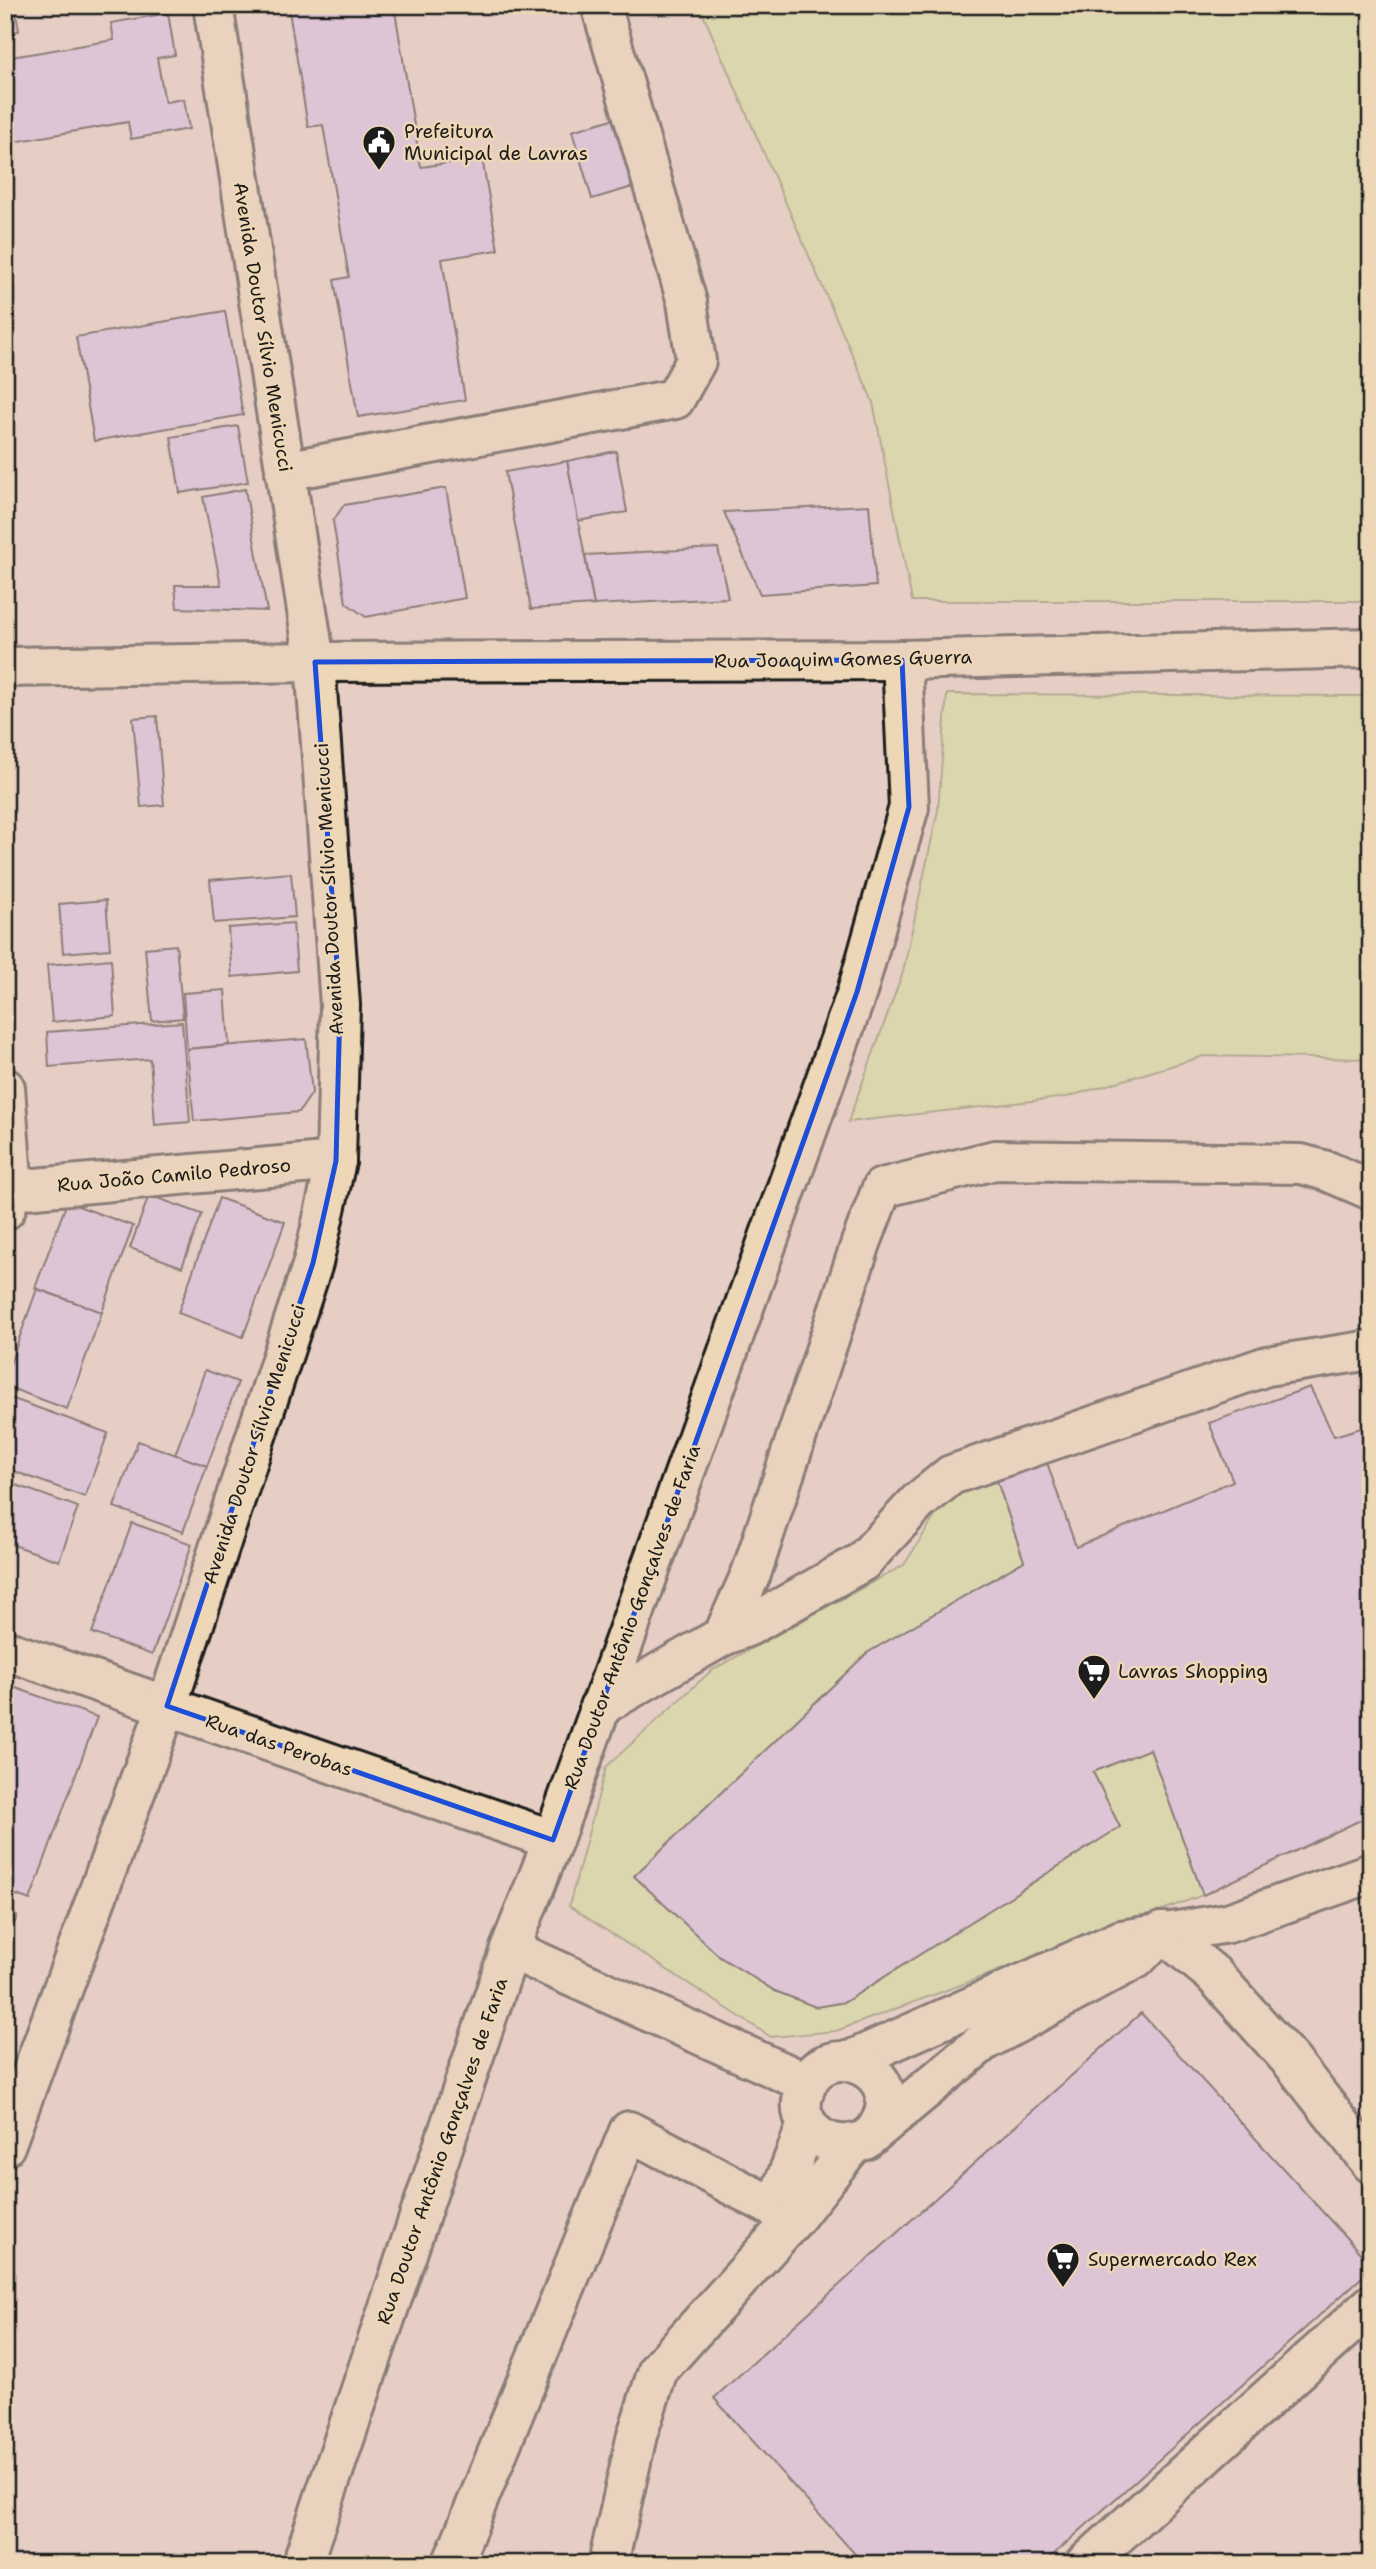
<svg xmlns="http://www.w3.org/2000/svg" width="1376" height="2569" font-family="'Shantell Sans',sans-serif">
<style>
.green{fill:#d1e094;stroke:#767e58;stroke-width:2}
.building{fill:#d5bae8;stroke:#1c1c1c;stroke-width:2}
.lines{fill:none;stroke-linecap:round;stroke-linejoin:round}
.minor-casing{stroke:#1c1c1c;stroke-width:44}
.major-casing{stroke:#1c1c1c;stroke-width:44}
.minor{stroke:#eed7b6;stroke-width:38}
.major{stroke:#eed7b6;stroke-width:38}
.marked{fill:none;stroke:#1d4ed8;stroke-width:5;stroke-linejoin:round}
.labels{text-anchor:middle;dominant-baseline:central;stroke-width:5;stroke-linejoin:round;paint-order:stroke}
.poi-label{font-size:19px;fill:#1c1c1c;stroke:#eed7b6;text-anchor:start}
.street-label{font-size:19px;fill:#1c1c1c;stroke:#eed7b6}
</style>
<rect width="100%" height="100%" fill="#e6cec5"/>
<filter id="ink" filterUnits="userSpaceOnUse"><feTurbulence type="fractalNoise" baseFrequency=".0143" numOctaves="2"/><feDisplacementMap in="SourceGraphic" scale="14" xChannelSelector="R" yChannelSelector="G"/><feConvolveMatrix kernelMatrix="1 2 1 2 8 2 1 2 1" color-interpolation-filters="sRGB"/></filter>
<g filter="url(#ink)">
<!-- green -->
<g class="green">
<path d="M699 5H1371V601H912L873 402Z"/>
<path d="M947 694 1371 696V1059L1204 1056 1067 1097 848 1122 903 972 938 810Z"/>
<path d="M993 1469 1024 1561 867 1653 634 1876 720 1957 775 1991 816 2007 845 2002 1119 1827 1093 1772 1150 1749 1203 1895 836 2031 771 2037 569 1906 606 1767 712 1670 904 1565 946 1499Z"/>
</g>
<!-- building -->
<g class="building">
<path d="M5 5H15L19 31 5 33Z"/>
<path d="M288 5H394L421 167 482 158 498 250 442 259 465 400 358 417 334 280 349 277 323 125 308 127Z"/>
<path d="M168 13 175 55 157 58 165 102 184 99 189 129 131 139 128 122 13 142 16 160 5 162V58L114 40 111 23Z"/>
<path d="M616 118 636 186 592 199 572 131Z"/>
<path d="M225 311 243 415 94 441 76 337Z"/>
<path d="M238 426 248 482 180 493 171 437Z"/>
<path d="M616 451 627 512 578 521 567 461Z"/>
<path d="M567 461 594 605 531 609 505 472Z"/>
<path d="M446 488 465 598 366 617 346 603 333 521 344 505Z"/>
<path d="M245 489 267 611 177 608 175 585H221L203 497Z"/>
<path d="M869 505 876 586 760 594 724 512Z"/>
<path d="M718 548 728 598 594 605 585 555Z"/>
<path d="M157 716 164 805 141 807 133 718Z"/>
<path d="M291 873 295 917 214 923 210 880Z"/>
<path d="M106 900 110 949 63 953 59 904Z"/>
<path d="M293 923 297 971 232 977 228 928Z"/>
<path d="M176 945 183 1018 152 1021 145 948Z"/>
<path d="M111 959 115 1016 52 1022 47 965Z"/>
<path d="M225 990 229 1045 187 1049 183 993Z"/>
<path d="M182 1022 190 1122 155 1125 150 1059 49 1067 47 1032Z"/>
<path d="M306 1039 312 1093 299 1112 194 1121 187 1049Z"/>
<path d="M149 1195 202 1214 182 1267 130 1248Z"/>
<path d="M219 1198 285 1222 243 1337 178 1313Z"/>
<path d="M67 1202 133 1226 102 1312 35 1288Z"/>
<path d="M37 1289 102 1312 67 1409 5 1386V1378Z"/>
<path d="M205 1370 238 1382 207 1466 175 1455Z"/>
<path d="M1310 1387 1334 1436 1371 1425V1815L1203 1895 1150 1749 1093 1772 1120 1827 845 2002 816 2007 775 1991 720 1957 634 1876 867 1653 1024 1561 993 1469 1042 1448 1076 1547 1233 1481 1209 1423Z"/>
<path d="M5 1396 108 1433 85 1497 5 1468Z"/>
<path d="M138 1441 207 1466 183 1532 114 1507Z"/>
<path d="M5 1481 78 1507 59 1561 5 1542Z"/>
<path d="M132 1523 192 1544 152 1655 92 1633Z"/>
<path d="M5 1684 97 1717 30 1900 5 1891Z"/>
<path d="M5 1912 17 1916 5 1949Z"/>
<path d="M1141 2013 1371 2265V2269L1043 2564H864L714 2398Z"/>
</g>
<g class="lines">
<defs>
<g id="minor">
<path d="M285 471 675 399 696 361 687 302 601 5"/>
<path d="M315 662 902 660 1371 648"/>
<path d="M5 1088 13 1190 5 1210"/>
<path d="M13 1190 336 1161"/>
<path d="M723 1636 751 1574 861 1243 882 1188 995 1160 1301 1164 1327 1171 1371 1190"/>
<path d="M5 1650 553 1840"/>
<path d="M599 1707 723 1636 749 1626 862 1562 918 1502 951 1475 1267 1366 1371 1350"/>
<path d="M1162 1932 1213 1974 1292 2062 1371 2163"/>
<path d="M510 1949 807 2083"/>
<path d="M849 2061 1121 1940 1228 1923 1371 1873"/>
<path d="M875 2131C916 2074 826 2031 805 2088 802 2097 800 2106 803 2115 813 2142 839 2150 865 2140L984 2041 1136 1959 1162 1932"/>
<path d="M302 2564 510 1949 553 1840 857 992 909 807 902 660"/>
<path d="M452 2564 629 2131 775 2208 807 2124"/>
<path d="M608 2564 637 2435 658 2370 795 2218 853 2144"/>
<path d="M1085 2564 1371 2305"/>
</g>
<g id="major">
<path d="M5 667 315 662"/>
<path d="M5 2146 167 1706 313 1263 336 1161 340 1005 315 662 213 5"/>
</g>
</defs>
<!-- minor casing -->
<use href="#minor" class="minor-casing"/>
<!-- major casing -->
<use href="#major" class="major-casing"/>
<!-- minor -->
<use href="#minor" class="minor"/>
<!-- major -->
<use href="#major" class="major"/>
</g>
</g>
<!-- marked area -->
<path d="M0 0H1376V2569H0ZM902 660 909 807 857 992 553 1840 167 1706 313 1263 336 1161 340 1005 315 662Z" fill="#e6cec5" fill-opacity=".55" fill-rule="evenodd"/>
<path class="marked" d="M902 660 909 807 857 992 553 1840 167 1706 313 1263 336 1161 340 1005 315 662Z"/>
<!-- icons -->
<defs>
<symbol id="civic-pin" viewBox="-11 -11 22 30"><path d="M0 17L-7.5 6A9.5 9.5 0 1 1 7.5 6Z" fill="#1c1c1c" stroke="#eed7b6"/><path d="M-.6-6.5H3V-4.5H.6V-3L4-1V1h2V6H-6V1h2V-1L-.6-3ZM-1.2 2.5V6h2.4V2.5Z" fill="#fff"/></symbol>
<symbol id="supermarket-pin" viewBox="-11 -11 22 30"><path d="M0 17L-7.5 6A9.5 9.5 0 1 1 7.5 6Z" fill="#1c1c1c" stroke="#eed7b6"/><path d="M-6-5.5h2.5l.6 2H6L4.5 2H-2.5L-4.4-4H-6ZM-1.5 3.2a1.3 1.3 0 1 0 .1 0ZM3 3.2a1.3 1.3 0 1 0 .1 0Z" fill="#fff"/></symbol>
</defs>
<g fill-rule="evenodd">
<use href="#civic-pin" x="360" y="123" width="38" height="52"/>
<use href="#supermarket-pin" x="1075" y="1652" width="38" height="52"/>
<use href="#supermarket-pin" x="1044" y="2240" width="38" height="52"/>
</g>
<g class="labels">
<!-- poi labels -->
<g class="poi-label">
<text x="404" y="131">Prefeitura<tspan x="404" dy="22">Municipal de Lavras</tspan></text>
<text x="1118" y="1671">Lavras Shopping</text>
<text x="1088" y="2259">Supermercado Rex</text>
</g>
<!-- street labels -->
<g class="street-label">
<text transform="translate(263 327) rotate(81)">Avenida Doutor Sílvio Menicucci</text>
<text transform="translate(843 659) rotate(-1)">Rua Joaquim Gomes Guerra</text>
<text transform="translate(329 889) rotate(-93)">Avenida Doutor Sílvio Menicucci</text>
<text transform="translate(174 1175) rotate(-5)">Rua João Camilo Pedroso</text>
<text transform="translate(254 1444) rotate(-72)">Avenida Doutor Sílvio Menicucci</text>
<text transform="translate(632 1617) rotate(-70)">Rua Doutor Antônio Gonçalves de Faria</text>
<text transform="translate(279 1745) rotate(19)">Rua das Perobas</text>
<text transform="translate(442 2151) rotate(-71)">Rua Doutor Antônio Gonçalves de Faria</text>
</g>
</g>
<!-- margin -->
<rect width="1376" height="2569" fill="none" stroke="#eed7b6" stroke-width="28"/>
<rect x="14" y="14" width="1348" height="2541" fill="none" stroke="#1c1c1c" stroke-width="2.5" filter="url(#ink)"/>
</svg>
